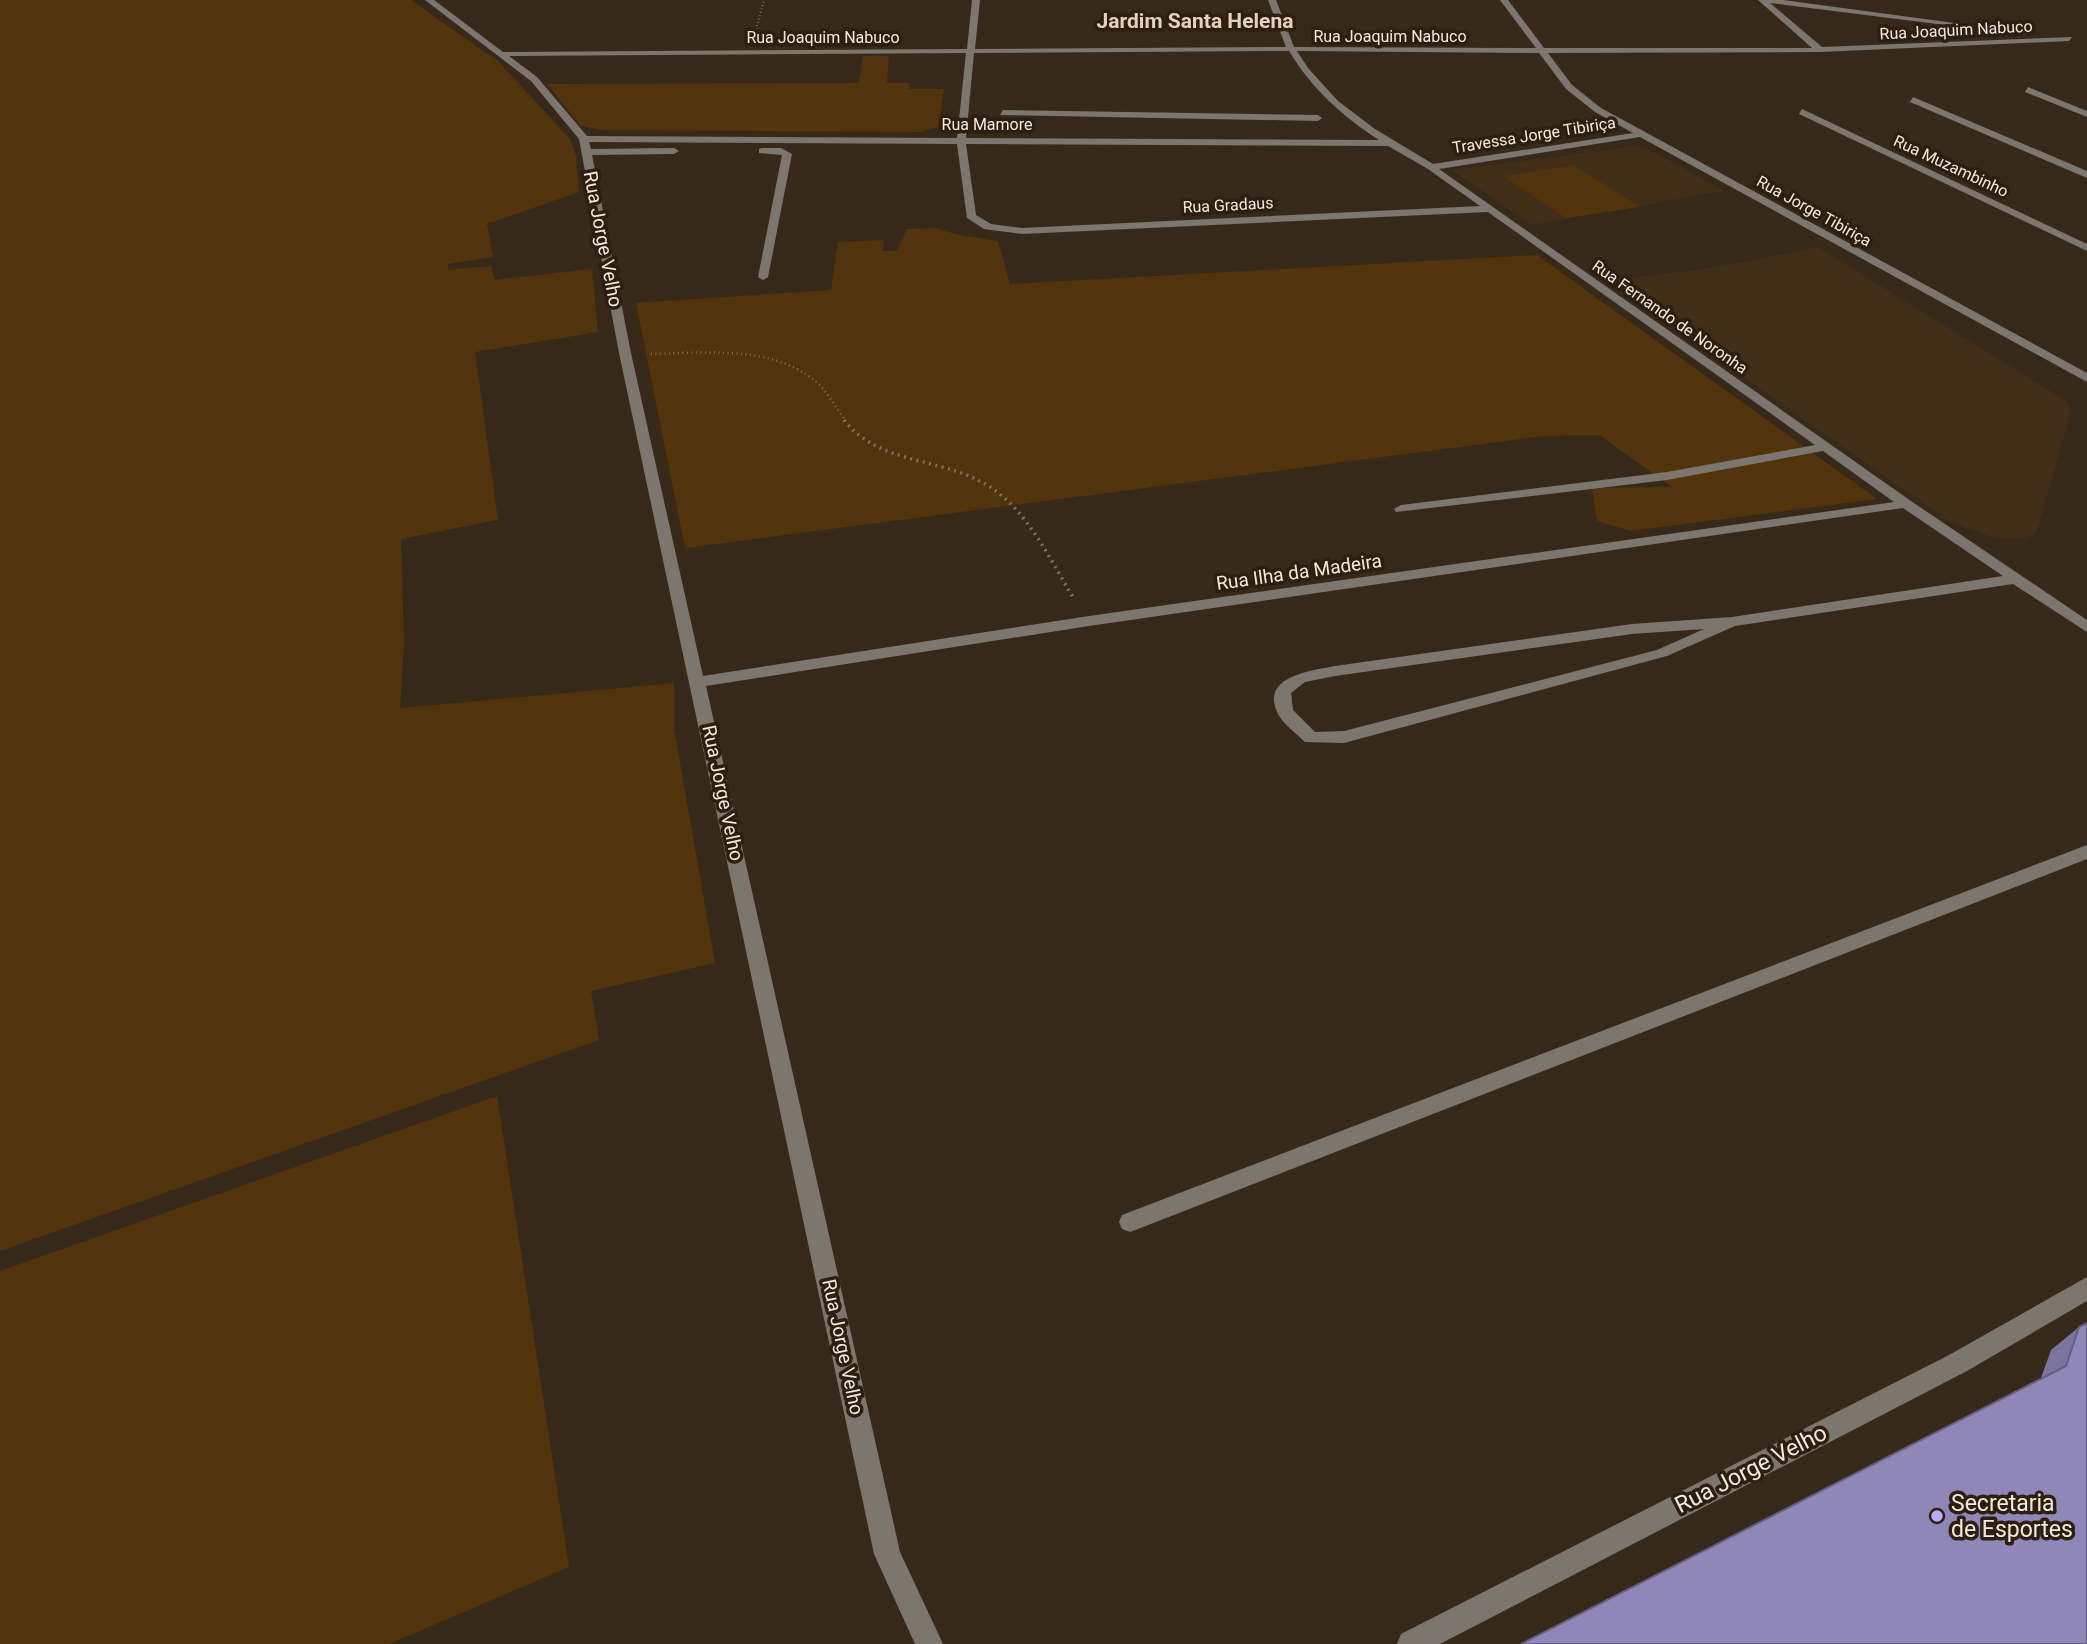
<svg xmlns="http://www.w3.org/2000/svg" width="2087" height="1644" font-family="Roboto,sans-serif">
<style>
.built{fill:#402e18}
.green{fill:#51340c}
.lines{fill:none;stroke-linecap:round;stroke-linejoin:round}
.path-far2{stroke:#7e7164;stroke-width:2;stroke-dasharray:1 2.5;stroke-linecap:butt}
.path-far1{stroke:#7e7164;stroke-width:2.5;stroke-dasharray:1 3.5;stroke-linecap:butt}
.path{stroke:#7e7164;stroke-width:3.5;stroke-dasharray:2 4.5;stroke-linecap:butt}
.minor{fill:#7d766e;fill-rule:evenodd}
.wall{fill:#7b749e}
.building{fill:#8f87b8;stroke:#645e81;stroke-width:2}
.poi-dot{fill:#b8abf7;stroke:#2d1f0f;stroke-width:2.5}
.labels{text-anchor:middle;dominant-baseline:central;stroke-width:7;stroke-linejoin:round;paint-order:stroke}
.far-street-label{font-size:16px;fill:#f3e9df;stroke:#2d1f0f}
.street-label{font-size:19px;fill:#f3e9df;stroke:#2d1f0f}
.far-district-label{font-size:21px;font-weight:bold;fill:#e5d2be;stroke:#2d1f0f}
.near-street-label{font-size:23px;fill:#f3e9df;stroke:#2d1f0f}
.near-poi-label{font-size:23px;fill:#f3e9df;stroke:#2d1f0f;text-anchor:start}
</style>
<rect width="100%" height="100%" fill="#372919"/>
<!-- built -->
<g class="built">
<path d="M1637 146 1649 149 1724 191 1531 225 1452 170Z"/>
<path d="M1818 247 2068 402 2071 411 2037 532 2024 539H1998L1950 522 1606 281 1717 267Z"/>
</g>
<!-- green -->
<g class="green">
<path d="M0 0H411L499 62 570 139 576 156 579 192 487 224 493 257 448 264V270L491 266 495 280 592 269 598 332 475 352 498 520 401 539 404 641 400 708 674 683V728L715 963 591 991 599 1040 0 1251Z"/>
<path d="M863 56H889L887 83H909V89H944L938 127 920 132 602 130 581 126 547 84 859 83Z"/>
<path d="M1574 165 1640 207 1566 218 1503 176Z"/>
<path d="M935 228 959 235 998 241 1010 284 1537 255 1877 499 1631 531 1597 521 1592 488 1672 487 1599 435 1544 436 685 548 636 303 831 290 838 242 884 240 883 251H897L907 229Z"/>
<path d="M497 1096 569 1567 389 1644H0V1271Z"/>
</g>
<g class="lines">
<!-- path-far2 -->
<path class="path-far2" d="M755 33 764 0"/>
<!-- path-far1 -->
<path class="path-far1" d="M651 354C703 353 769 345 813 379 827 390 835 407 846 421"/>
<!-- path -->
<path class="path" d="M844 420C879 465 941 457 987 485 1028 510 1050 560 1074 599"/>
<!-- minor -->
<g class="minor">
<path d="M425 0H434L503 52 967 49 972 0H980L975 49 1286 47 1268 0H1276L1294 47 1536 48 1500 0H1508L1544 48H1812L1758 0H1783L2029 33 2025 35 1770 3 1822 47 2072 37 2069 41 1820 52 1548 53 1572 85 1601 108 2087 373V382L1640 137 1439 169 1911 501 2087 620V632L2013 584 1735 626 1667 656 1344 743 1305 742C1297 734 1283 724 1278 714 1259 676 1311 671 1335 666L1632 624 1732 617 2003 576 1903 508 1089 626 706 686 900 1552 943 1644H915L874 1554 619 353 579 139 531 81ZM1289 51C1312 89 1342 116 1379 140L966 138 974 53ZM1297 51 1539 53 1566 89 1595 112 1633 133 1433 164 1375 129 1338 101 1308 68ZM966 53 957 138 587 136 537 77 509 56ZM589 142 957 144 967 218 984 229 1022 234 1488 212 1815 445 1667 472 1401 505 1394 509 1396 512 1667 480 1823 451 1894 502 1089 616 703 676 631 353 592 155 674 154 679 151 674 148 591 149ZM966 144 1388 146 1428 169 1480 206 1022 228 991 224 976 215ZM1704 629 1657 650 1344 731 1315 732 1293 710 1291 693 1305 682 1335 676 1632 634Z"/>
<path d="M2028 87 2087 111V117L2025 92Z"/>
<path d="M1913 97 2087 171V178L1910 102Z"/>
<path d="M1802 109 2087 244V251L1799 114Z"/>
<path d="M1003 110 1318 115 1322 118 1318 121 1000 115Z"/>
<path d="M762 148H781L792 154 768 277 763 280 758 277 782 155 759 153V149Z"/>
<path d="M2087 845V859L1138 1229 1130 1232 1122 1229 1119 1222 1122 1215Z"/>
<path d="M2087 1277V1301L1967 1371 1440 1644H1397L1401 1634 1949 1355Z"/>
</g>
</g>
<!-- wall -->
<path class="wall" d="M2079 1327 2087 1644 2041 1378 2051 1350Z"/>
<!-- building -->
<path class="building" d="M2087 1323V1644H1521L2066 1366 2079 1327Z"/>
<!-- markers -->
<circle class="poi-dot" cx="1937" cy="1516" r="7"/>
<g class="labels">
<!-- far-street labels -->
<g class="far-street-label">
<text transform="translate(1956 30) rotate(-3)">Rua Joaquim Nabuco</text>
<text x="1390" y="36">Rua Joaquim Nabuco</text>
<text x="823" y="37">Rua Joaquim Nabuco</text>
<text x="987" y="124">Rua Mamore</text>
<text transform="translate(1534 135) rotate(-9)">Travessa Jorge Tibiriça</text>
<text transform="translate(1951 166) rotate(25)">Rua Muzambinho</text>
<text transform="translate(1228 205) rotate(-3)">Rua Gradaus</text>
<text transform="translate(1814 211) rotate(29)">Rua Jorge Tibiriça</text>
<text transform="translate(1670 317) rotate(35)">Rua Fernando de Noronha</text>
</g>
<!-- street labels -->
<g class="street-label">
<text transform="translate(603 239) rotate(79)">Rua Jorge Velho</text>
<text transform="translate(1299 572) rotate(-8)">Rua Ilha da Madeira</text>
<text transform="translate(723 793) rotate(78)">Rua Jorge Velho</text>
<text transform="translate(843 1347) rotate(78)">Rua Jorge Velho</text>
</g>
<!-- far-district labels -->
<g class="far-district-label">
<text x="1195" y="21">Jardim Santa Helena</text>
</g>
<!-- near-street labels -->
<g class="near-street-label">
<text transform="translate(1751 1469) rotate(-27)">Rua Jorge Velho</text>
</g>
<!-- near-poi labels -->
<g class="near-poi-label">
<text x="1951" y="1503">Secretaria<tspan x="1951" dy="26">de Esportes</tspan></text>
</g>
</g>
</svg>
